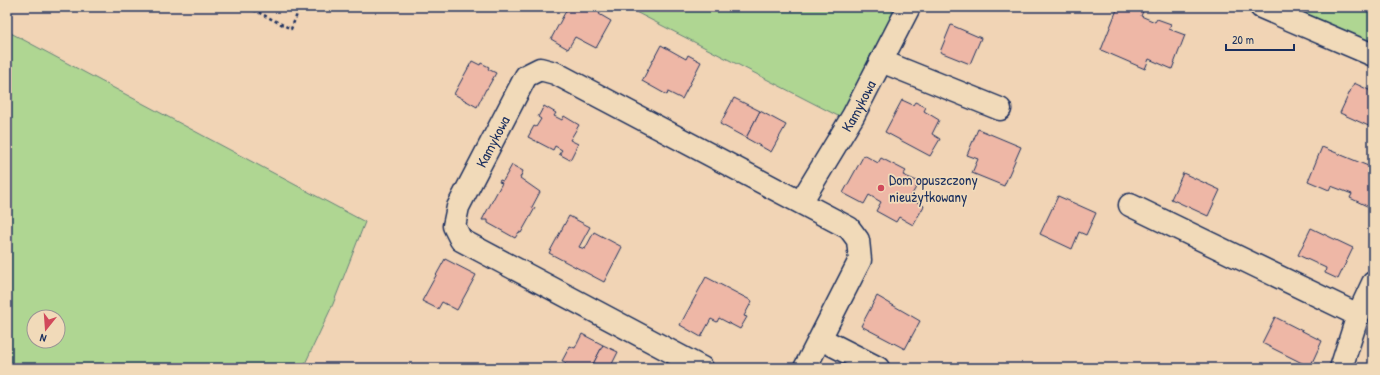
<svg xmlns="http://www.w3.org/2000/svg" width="1380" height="375" font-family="'Patrick Hand',sans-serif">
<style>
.green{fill:#afd692;stroke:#658278;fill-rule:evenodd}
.building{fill:#eeb7a6;stroke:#1b2f5e}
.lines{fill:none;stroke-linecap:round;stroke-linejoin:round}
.minor-casing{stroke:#1b2f5e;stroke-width:25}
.path{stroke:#1b2f5e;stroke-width:2.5;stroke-dasharray:3 3;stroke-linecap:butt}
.minor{stroke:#f1dab9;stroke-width:22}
.poi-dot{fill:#d1495b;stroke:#f1dab9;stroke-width:1.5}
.labels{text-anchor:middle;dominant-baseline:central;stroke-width:3.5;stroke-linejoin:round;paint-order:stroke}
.street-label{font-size:15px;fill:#1b2f5e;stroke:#f1dab9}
.poi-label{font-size:15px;fill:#1b2f5e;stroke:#f1dab9;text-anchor:start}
</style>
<rect width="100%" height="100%" fill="#f1d4b5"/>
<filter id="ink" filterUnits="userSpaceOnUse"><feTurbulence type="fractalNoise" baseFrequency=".025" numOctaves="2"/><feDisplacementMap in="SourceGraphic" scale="8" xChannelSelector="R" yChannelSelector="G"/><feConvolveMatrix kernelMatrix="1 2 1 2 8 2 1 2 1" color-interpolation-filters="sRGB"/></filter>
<g filter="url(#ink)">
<!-- green -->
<g class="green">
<path d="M626 7H896L840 117Z"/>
<path d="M1291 7H1373V43Z"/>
<path d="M7 31 365 222 333 304 303 368H7ZM34 317H58V341H34Z"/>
</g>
<!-- building -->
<g class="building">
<path d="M568 7H603L599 14 611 21 596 48 575 37 568 49 551 39Z"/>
<path d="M1118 7H1145L1141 16 1155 22 1157 19 1171 24 1169 29 1185 35 1172 69 1149 59 1145 69 1101 50Z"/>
<path d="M951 25 981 38 970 64 940 52Z"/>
<path d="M661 45 686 59 688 55 701 62 682 99 668 92 667 95 642 81Z"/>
<path d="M472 61 480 65 481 63 489 67 488 69 496 73 487 89H486L477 107 454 94Z"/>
<path d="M1354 83 1373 92V128L1340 113Z"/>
<path d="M734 98 760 111 746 138 720 124Z"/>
<path d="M902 100 913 105 915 102 926 107 924 111 939 120 932 134 940 139 930 156 885 132Z"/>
<path d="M544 106 556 113 554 116 562 120 564 116 579 125 570 140 578 144 570 160 559 154 562 150 555 146 553 150 528 137 534 126 536 127 541 119 538 117Z"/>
<path d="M760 111 786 125 771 152 746 138Z"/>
<path d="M978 129 1021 147 1004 186 972 173 978 159 967 155Z"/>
<path d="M1322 147 1373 168V198L1369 207 1350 198 1352 194 1331 186 1329 190 1308 181Z"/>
<path d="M864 155 878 163 881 158 906 171 903 175 919 182 910 198 924 206 913 225 899 217 896 222 876 211 881 202 869 195 864 204 843 193Z"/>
<path d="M512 165 523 171 520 178 540 192 532 207 535 208 521 233 519 232 515 238 488 223V220H482L502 183 499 182 500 180 503 181Z"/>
<path d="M1183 173 1220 190 1208 216 1171 199Z"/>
<path d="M1058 196 1096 213 1086 235 1079 232 1072 249 1040 234Z"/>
<path d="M569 216 590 227 579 247 585 249 594 232 622 247 604 282 549 253Z"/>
<path d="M1311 228 1353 248 1338 279 1325 273 1326 268 1298 255Z"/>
<path d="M445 259 476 275 457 310 442 302 438 309 422 301Z"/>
<path d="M706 277 752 301 744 316 747 317 740 329 719 318 717 322 711 319 701 337 680 325Z"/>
<path d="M877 296 920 321 905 349 861 326Z"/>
<path d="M1275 317 1322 341 1310 367 1262 343Z"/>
<path d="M582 334 603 345 591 368H563L566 362 562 361 570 346 575 348Z"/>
<path d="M603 345 618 352 610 368H591Z"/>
</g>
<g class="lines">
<defs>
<g id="minor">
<path d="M1261 7 1373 55"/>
<path d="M881 61 1000 109"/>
<path id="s1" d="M801 202 853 116 909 7"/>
<path d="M1130 205 1358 315"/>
<path d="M821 339 878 368"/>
<path id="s2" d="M702 368 461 240 454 226 458 207 526 76 540 69 555 73 849 228 858 240 860 260 805 368"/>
<path d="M1341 368 1358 315 1373 283"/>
</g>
</defs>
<!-- minor casing -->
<use href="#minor" class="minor-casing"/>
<!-- path -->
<path class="path" d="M248 7 291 29 300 7"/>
<!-- minor -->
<use href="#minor" class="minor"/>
</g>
</g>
<!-- markers -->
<circle class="poi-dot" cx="881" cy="188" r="4"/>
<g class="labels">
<!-- street labels -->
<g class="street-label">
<text stroke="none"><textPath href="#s1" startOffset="112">Kamykowa</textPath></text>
<text stroke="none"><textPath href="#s2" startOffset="382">Kamykowa</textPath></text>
</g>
<!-- poi labels -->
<g class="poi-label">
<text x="889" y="179">Dom opuszczony<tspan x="889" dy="17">nieużytkowany</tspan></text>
</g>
</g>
<!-- margin -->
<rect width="1380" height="375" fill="none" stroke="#f1dab9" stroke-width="24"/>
<rect x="12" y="12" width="1356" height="351" fill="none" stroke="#1b2f5e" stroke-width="1.5" filter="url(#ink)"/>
<!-- north arrow -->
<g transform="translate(46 329) rotate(197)"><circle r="19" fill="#f1dab9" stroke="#9b9695"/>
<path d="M0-3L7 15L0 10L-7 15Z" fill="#d1495b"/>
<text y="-6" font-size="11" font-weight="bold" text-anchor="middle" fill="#1b2f5e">N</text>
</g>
<!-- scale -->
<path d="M1226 44v6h68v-6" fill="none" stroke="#1b2f5e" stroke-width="2"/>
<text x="1232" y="44" font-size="12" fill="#1b2f5e" stroke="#f1dab9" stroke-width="3" paint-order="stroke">20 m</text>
</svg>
